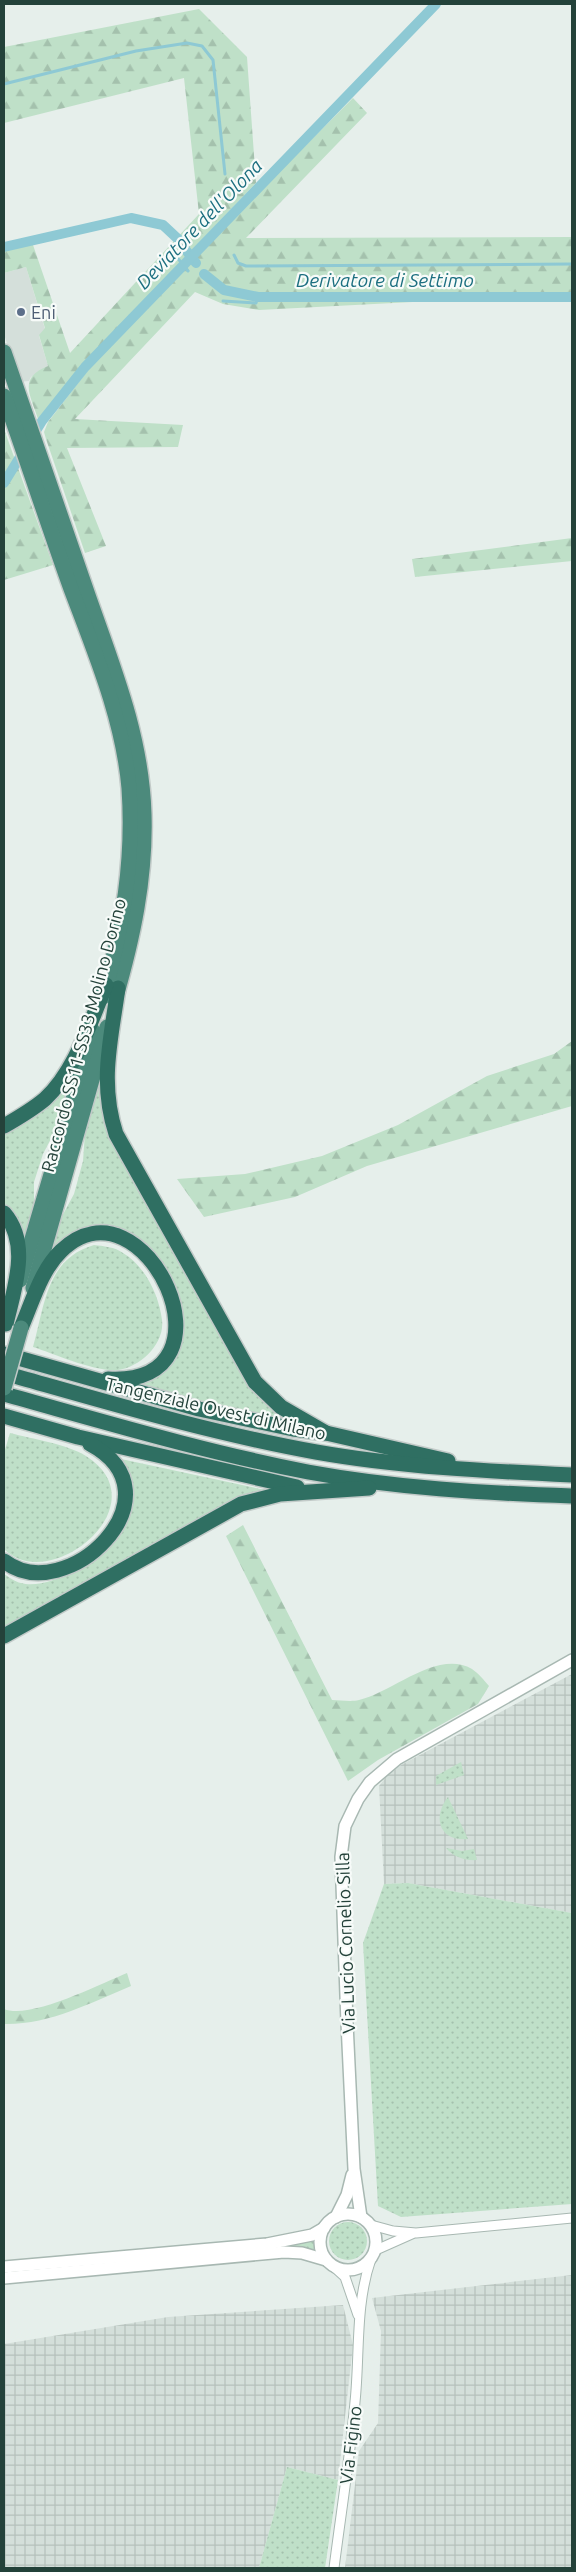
<svg xmlns="http://www.w3.org/2000/svg" width="576" height="2572" font-family="Ubuntu,sans-serif">
<style>
.built{fill:#d4dfda}
.industrial{fill:url(#industrial-grid)}
.grass{fill:url(#grass-dots)}
.forest{fill:url(#forest-firs)}
.lines{fill:none;stroke-linecap:round;stroke-linejoin:round}
.stream{stroke:#8ec9d4;stroke-width:3}
.canal{stroke:#8ec9d4;stroke-width:10}
.minor-casing{stroke:#a8b8b2;stroke-width:11}
.tertiary-casing{stroke:#a8b8b2;stroke-width:14}
.trunk-casing{stroke:#c2cac8;stroke-width:18}
.motorway-casing{stroke:#c2cac8;stroke-width:18}
.minor{stroke:#fff;stroke-width:9}
.tertiary{stroke:#fff;stroke-width:11}
.trunk{stroke:#4c8a7c;stroke-width:15}
.motorway{stroke:#2f6f62;stroke-width:15}
.trunk-bridge-casing{stroke:#c2cac8;stroke-width:18;stroke-linecap:butt}
.trunk-bridge{stroke:#4c8a7c;stroke-width:15}
.service-dot{fill:#5c6f8a;stroke:#f7fbf9;stroke-width:2}
.labels{text-anchor:middle;dominant-baseline:central;stroke-width:4.5;stroke-linejoin:round;paint-order:stroke}
.service-label{font-size:18px;fill:#4e5e75;stroke:#f7fbf9;text-anchor:start}
.street-label{font-size:18px;fill:#24423a;stroke:#f7fbf9}
.water-label{font-size:19px;font-style:italic;fill:#1c6f80;stroke:#f7fbf9}
</style>
<defs>
<pattern id="industrial-grid" width="8" height="8" patternUnits="userSpaceOnUse" patternTransform="scale(1.25)"><rect width="8" height="8" fill="#d4dfda"/><path d="M0 4h8M4 0v8" fill="none" stroke="#b6c1bc"/></pattern>
<pattern id="grass-dots" width="8" height="8" patternUnits="userSpaceOnUse" patternTransform="scale(1.25)"><rect width="8" height="8" fill="#bfe0c8"/><path d="M2 2h.1M6 6h.1" fill="none" stroke="#a4c1ad" stroke-width="1.8" stroke-linecap="round"/></pattern>
<pattern id="forest-firs" width="22" height="20" patternUnits="userSpaceOnUse" patternTransform="scale(1.25)"><rect width="22" height="20" fill="#bfe0c8"/><path d="M5 1l3.5 6h-7zM16 11l3.5 6h-7z" fill="#a4c1ad"/></pattern>
</defs>
<rect width="100%" height="100%" fill="#e6efeb"/>
<!-- built -->
<path class="built" d="M26 267 45 329 39 336 48 366 31 377 29 381 19 382 4 334V273Z"/>
<!-- industrial -->
<g class="industrial">
<path d="M572 1674V1913L408 1883 384 1884 379 1786 387 1776 401 1765Z"/>
<path d="M572 2275V2568H345L359 2451 378 2423 381 2331 372 2298Z"/>
<path d="M343 2305 353 2345 338 2480 287 2467 259 2568H4V2344L168 2317Z"/>
</g>
<!-- grass -->
<g class="grass">
<path d="M68 1080 71 1081 58 1125 43 1154 34 1182V1210L25 1240 4 1207V1132Z"/>
<path d="M99 1082 103 1103 281 1415 280 1420 135 1384C192 1364 192 1313 162 1269 155 1258 148 1247 138 1239 131 1235 124 1233 116 1232 87 1226 75 1229 54 1250L52 1248 60 1220 74 1194 83 1161 85 1133Z"/>
<path d="M94 1245C103 1246 115 1247 123 1253 145 1266 159 1295 162 1320 165 1344 140 1367 118 1370 94 1372 55 1354 33 1347 45 1305 46 1259 94 1245Z"/>
<path d="M10 1433C32 1439 67 1444 86 1456 162 1504 50 1596 4 1549V1453Z"/>
<path d="M121 1459 265 1490 224 1505 4 1628V1574C9 1577 15 1582 21 1583 46 1591 96 1562 113 1544 122 1535 130 1520 132 1507 135 1490 129 1474 121 1459Z"/>
<path d="M461 1762 464 1775 436 1785V1776Z"/>
<path d="M448 1797 468 1839C439 1842 432 1817 448 1797Z"/>
<path d="M446 1848 462 1851 474 1849 477 1860C466 1861 453 1857 446 1848Z"/>
<path d="M408 1883 572 1913V2204L401 2217 378 2206 363 1943 384 1884Z"/>
<circle cx="348" cy="2241" r="19"/>
<path d="M315 2239 316 2251 284 2248Z"/>
<path d="M287 2467 338 2480 325 2568H259Z"/>
</g>
<!-- forest -->
<g class="forest">
<path d="M199 9 247 57 256 183 81 366 38 419C30 394 18 378 48 366L39 335 45 328 26 267 4 273V250L32 242 70 353 199 214 184 78 4 123V47Z"/>
<path d="M353 98 367 113 246 238 572 237V299L451 300 259 310 223 304 195 292 75 419 183 425 178 447 67 448 106 546 85 553 46 439 44 432 48 422 89 369 197 254Z"/>
<path d="M4 429 53 565 4 580Z"/>
<path d="M572 538V561L415 577 412 559Z"/>
<path d="M572 1041V1106L367 1166 295 1197 204 1217 177 1179 245 1174 322 1156 398 1125 487 1076 554 1054Z"/>
<path d="M243 1525 332 1700C340 1700 351 1702 359 1700 392 1693 437 1649 472 1669 478 1673 484 1680 489 1686L478 1704 378 1760 348 1781 226 1536Z"/>
<path d="M127 1973 131 1986C90 2003 49 2025 4 2024V2009C30 2020 100 1984 127 1973Z"/>
</g>
<g class="lines">
<!-- stream -->
<g class="stream">
<path d="M4 84 136 51 187 43 202 46 213 60 225 174"/>
<path d="M234 255 238 263 246 266 572 264"/>
<path d="M176 256 188 271"/>
<path d="M223 301 256 303 258 297"/>
</g>
<!-- canal -->
<g class="canal">
<path d="M4 247 131 218 163 225 178 239"/>
<path d="M185 249 196 263"/>
<path d="M204 274 224 290 258 297H572"/>
<path d="M4 483 42 421 85 367 436 4"/>
</g>
<defs>
<g id="minor">
<path d="M371 2225 393 2231 416 2233 572 2218"/>
<path d="M376 2250 412 2234"/>
<path d="M334 2267 345 2277 358 2315"/>
<path d="M334 2568C341 2513 350 2457 355 2402 360 2354 355 2305 371 2259"/>
</g>
<g id="tertiary">
<circle cx="348" cy="2242" r="28"/>
<path d="M336 2217 347 2195 352 2175"/>
<path d="M361 2217 354 2169 347 2023 341 1857 345 1826 358 1799 370 1782 397 1759 572 1660"/>
<path d="M4 2267 267 2244 312 2235 324 2228"/>
<path d="M4 2278 284 2252 302 2253 326 2260"/>
</g>
<g id="trunk">
<path d="M4 352C32 434 61 516 89 598 114 669 142 738 144 814 146 878 133 938 115 1000"/>
<path d="M4 396C27 460 48 525 71 589 95 653 123 719 129 788 134 860 123 927 103 997"/>
<path d="M20 1280 93 1031"/>
<path d="M33 1288 107 1027"/>
</g>
<g id="motorway">
<path d="M118 988C111 1039 99 1083 116 1134L255 1382 281 1407 326 1433"/>
<path d="M4 1126C18 1118 32 1110 45 1099 76 1070 90 1022 106 985"/>
<path d="M4 1213C31 1244 14 1289 6 1324"/>
<path d="M21 1328C32 1303 41 1270 61 1251 144 1170 246 1387 108 1379"/>
<path d="M4 1354 199 1409 293 1429 326 1433 448 1461"/>
<path d="M4 1373C107 1402 210 1433 316 1452 401 1467 486 1471 572 1475"/>
<path d="M4 1394C105 1422 205 1452 308 1472 395 1488 484 1493 572 1496"/>
<path d="M4 1416 78 1437 297 1487"/>
<path d="M4 1561C66 1609 185 1495 90 1444"/>
<path d="M4 1636 241 1504 280 1494 369 1488"/>
</g>
</defs>
<!-- minor casing -->
<use href="#minor" class="minor-casing"/>
<!-- tertiary casing -->
<use href="#tertiary" class="tertiary-casing"/>
<!-- trunk casing -->
<use href="#trunk" class="trunk-casing"/>
<!-- motorway casing -->
<use href="#motorway" class="motorway-casing"/>
<!-- minor -->
<use href="#minor" class="minor"/>
<!-- tertiary -->
<use href="#tertiary" class="tertiary"/>
<!-- trunk -->
<use href="#trunk" class="trunk"/>
<!-- motorway -->
<use href="#motorway" class="motorway"/>
<defs>
<path id="trunk-bridge" d="M4 1388 21 1328"/>
</defs>
<!-- trunk-bridge casing -->
<use href="#trunk-bridge" class="trunk-bridge-casing"/>
<!-- trunk-bridge -->
<use href="#trunk-bridge" class="trunk-bridge"/>
</g>
<!-- markers -->
<circle class="service-dot" cx="21" cy="312" r="5"/>
<g class="labels">
<!-- service labels -->
<g class="service-label">
<text x="31" y="312">Eni</text>
</g>
<!-- street labels -->
<g class="street-label">
<text transform="translate(83 1035) rotate(-75)">Raccordo SS11-SS33 Molino Dorino</text>
<text transform="translate(216 1408) rotate(13)">Tangenziale Ovest di Milano</text>
<text transform="translate(345 1943) rotate(-92)">Via Lucio Cornelio Silla</text>
<text transform="translate(350 2445) rotate(-83)">Via Figino</text>
</g>
<!-- water labels -->
<g class="water-label">
<text transform="translate(199 224) rotate(-46)">Deviatore dell'Olona</text>
<text x="385" y="280">Derivatore di Settimo</text>
</g>
</g>
<!-- border -->
<rect width="576" height="2572" fill="none" stroke="#24423a" stroke-width="10"/>
</svg>
